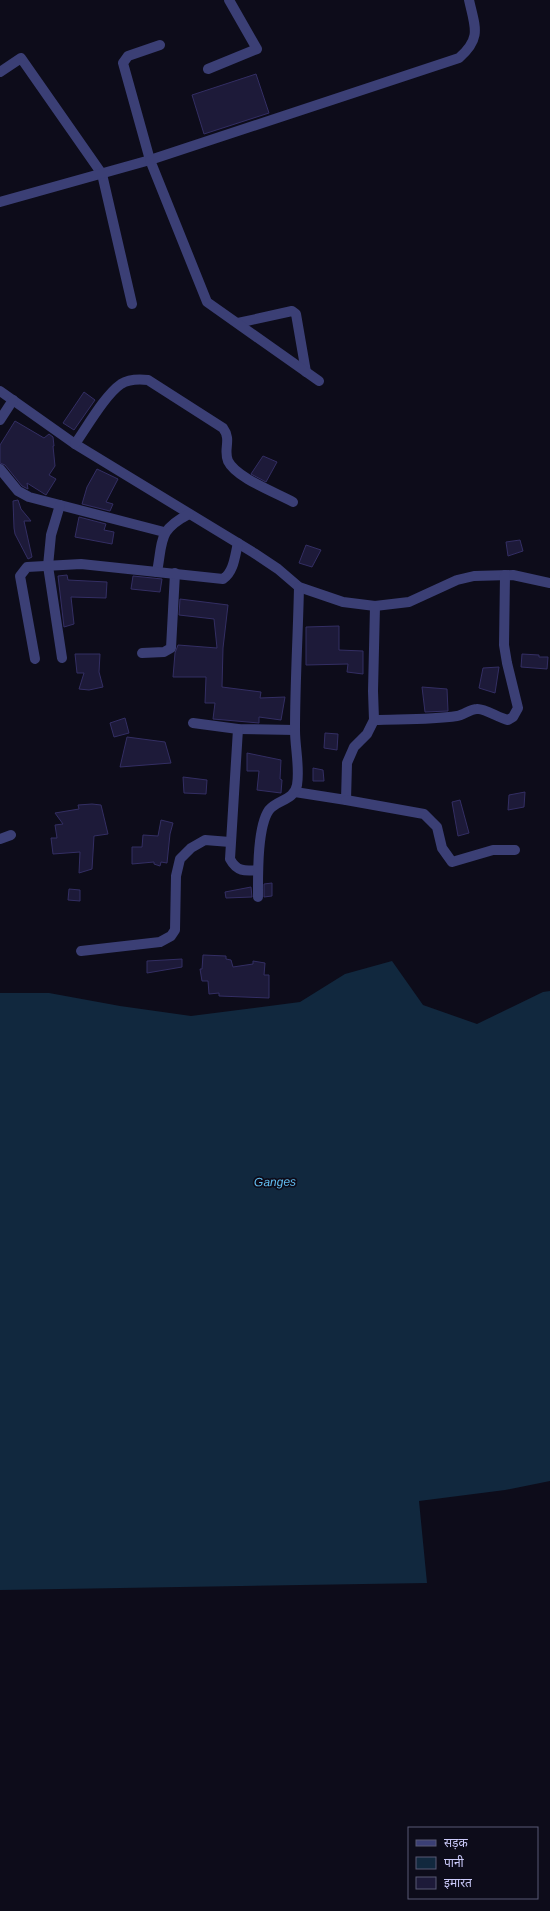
<svg xmlns="http://www.w3.org/2000/svg" width="550" height="1911" font-family="Helvetica,'Noto Sans Devanagari',sans-serif">
<style>
.water{fill:#11283e}
.building{fill:#1d1a39;stroke:#332e63}
.lines{fill:none;stroke-linecap:round;stroke-linejoin:round}
.minor{stroke:#3b3f75;stroke-width:10}
.labels{text-anchor:middle;dominant-baseline:central;stroke-width:3.5;stroke-linejoin:round;paint-order:stroke}
.water-label{font-size:12px;font-style:italic;fill:#62bdf0;stroke:#0d0c1a}
</style>
<rect width="100%" height="100%" fill="#0d0c1a"/>
<!-- water -->
<path class="water" d="M392 961 423 1005 477 1024 543 992 550 991V1481L505 1490 419 1501 427 1583 0 1590V993H49L120 1006 191 1016 300 1002 345 974Z"/>
<!-- building -->
<g class="building">
<path d="M256 74 269 113 204 134 192 95Z"/>
<path d="M84 392 95 400 74 430 63 423Z"/>
<path d="M15 421 44 438 49 434 53 437 54 446H53L55 466 49 475 56 479 46 495 27 483 28 489 22 486 5 465 0 463V445Z"/>
<path d="M263 456 277 462 266 482 251 474Z"/>
<path d="M97 469 118 479 106 502 113 504 110 511 82 504 87 487Z"/>
<path d="M18 500 21 509 31 521H24L32 557 28 559 15 534 14 528 13 501Z"/>
<path d="M79 517 106 524 104 530 114 532 112 544 75 537Z"/>
<path d="M520 540 523 551 508 556 506 542Z"/>
<path d="M306 545 321 550 312 567 299 563Z"/>
<path d="M67 575 68 580 107 582 106 598 71 597 74 624 64 627 58 576Z"/>
<path d="M133 576 162 579 160 592 131 589Z"/>
<path d="M180 599 228 605 223 648 222 687 261 692 260 698 285 697 281 720 259 717V723L213 719 215 703H205L206 677H173L175 653 178 645 217 648 214 619 179 615Z"/>
<path d="M339 626V650L363 651V674L347 672 348 664 306 665V627Z"/>
<path d="M75 654H100L99 672 103 687 89 690 79 689 84 673H77Z"/>
<path d="M522 654 539 655V657H548L547 669 521 667Z"/>
<path d="M499 667 495 693 479 688 483 668Z"/>
<path d="M422 687 447 689 448 711 425 712Z"/>
<path d="M125 718 129 733 114 737 110 723Z"/>
<path d="M325 733 338 734 337 750 324 748Z"/>
<path d="M127 737 165 742 171 763 120 767Z"/>
<path d="M247 753 281 760 280 779 282 780 281 793 257 790 259 771H247Z"/>
<path d="M313 768 323 770 324 781H313Z"/>
<path d="M183 777 207 780 206 794 184 793Z"/>
<path d="M525 792 524 807 508 810 509 795Z"/>
<path d="M460 800 469 833 458 836 452 802Z"/>
<path d="M92 804 101 805 108 834 94 836 92 869 79 873 80 852 53 854 51 838H57L55 825 63 824 55 813 79 809 78 805Z"/>
<path d="M161 820 173 823 170 834 167 863 161 862 160 866 154 864V862L132 864V847H142L143 835 158 836Z"/>
<path d="M272 883V896L264 897V884Z"/>
<path d="M251 887 252 897 226 898 225 892Z"/>
<path d="M69 889 80 890V901L68 900Z"/>
<path d="M203 955 226 956V959L231 960 233 967 253 964V961L265 963 264 975H269V998L219 996V993L209 994 208 981H202L200 969H202Z"/>
<path d="M182 959V967L147 973V961Z"/>
</g>
<g class="lines">
<!-- minor -->
<g class="minor">
<path d="M208 69 257 49 229 0"/>
<path d="M0 72 21 58 102 174 132 304"/>
<path d="M0 202 150 160 123 63 128 56 160 45"/>
<path d="M238 323 292 311 296 314 306 372"/>
<path d="M319 381 207 302 150 160 459 58C482 38 475 27 469 0"/>
<path d="M0 391 75 444 254 553 278 569 299 587 343 602 375 606 409 602 457 580 474 576 513 575 550 583"/>
<path d="M0 420 13 400"/>
<path d="M75 444C87 427 105 395 121 384 129 379 139 379 148 380L223 428C232 440 223 449 228 461 236 478 277 493 293 502"/>
<path d="M0 469 18 491 29 497 164 532"/>
<path d="M60 505 51 535 48 566 62 658"/>
<path d="M157 572C163 540 158 530 189 514"/>
<path d="M142 653 164 652 171 648 175 573"/>
<path d="M35 659 20 576 27 567 81 564 223 579C234 572 235 555 238 543"/>
<path d="M374 720C402 719 430 720 457 716 464 715 470 709 477 709 484 708 499 718 508 720L513 717 518 708 507 663 504 645 505 575"/>
<path d="M193 723 238 729 295 730"/>
<path d="M238 729 230 859C237 872 245 871 258 870"/>
<path d="M295 792 346 800 347 763 354 747 367 734 374 720 373 691 375 606"/>
<path d="M346 800 424 814 437 827 442 848 452 862 493 850H515"/>
<path d="M0 839 11 835"/>
<path d="M258 897C258 876 257 827 269 810 278 799 294 801 297 785 300 768 295 748 295 730 295 683 298 635 299 587"/>
<path d="M81 951 160 942 171 936 175 930 176 876 180 859 191 848 205 840 230 842"/>
</g>
</g>
<g class="labels">
<!-- water labels -->
<g class="water-label">
<text transform="translate(275 1182) rotate(-1)">Ganges</text>
</g>
</g>
<!-- legend -->
<rect x="408" y="1827" width="130" height="72" fill="#0d0c1a" stroke="#595874"/>
<rect x="416" y="1840" width="20" height="6" fill="#3b3f75" stroke="#595874"/>
<text x="444" y="1847" font-size="12" fill="#cbcafa">सड़क</text>
<rect x="416" y="1857" width="20" height="12" fill="#11283e" stroke="#595874"/>
<text x="444" y="1867" font-size="12" fill="#cbcafa">पानी</text>
<rect x="416" y="1877" width="20" height="12" fill="#1d1a39" stroke="#595874"/>
<text x="444" y="1887" font-size="12" fill="#cbcafa">इमारत</text>
</svg>
